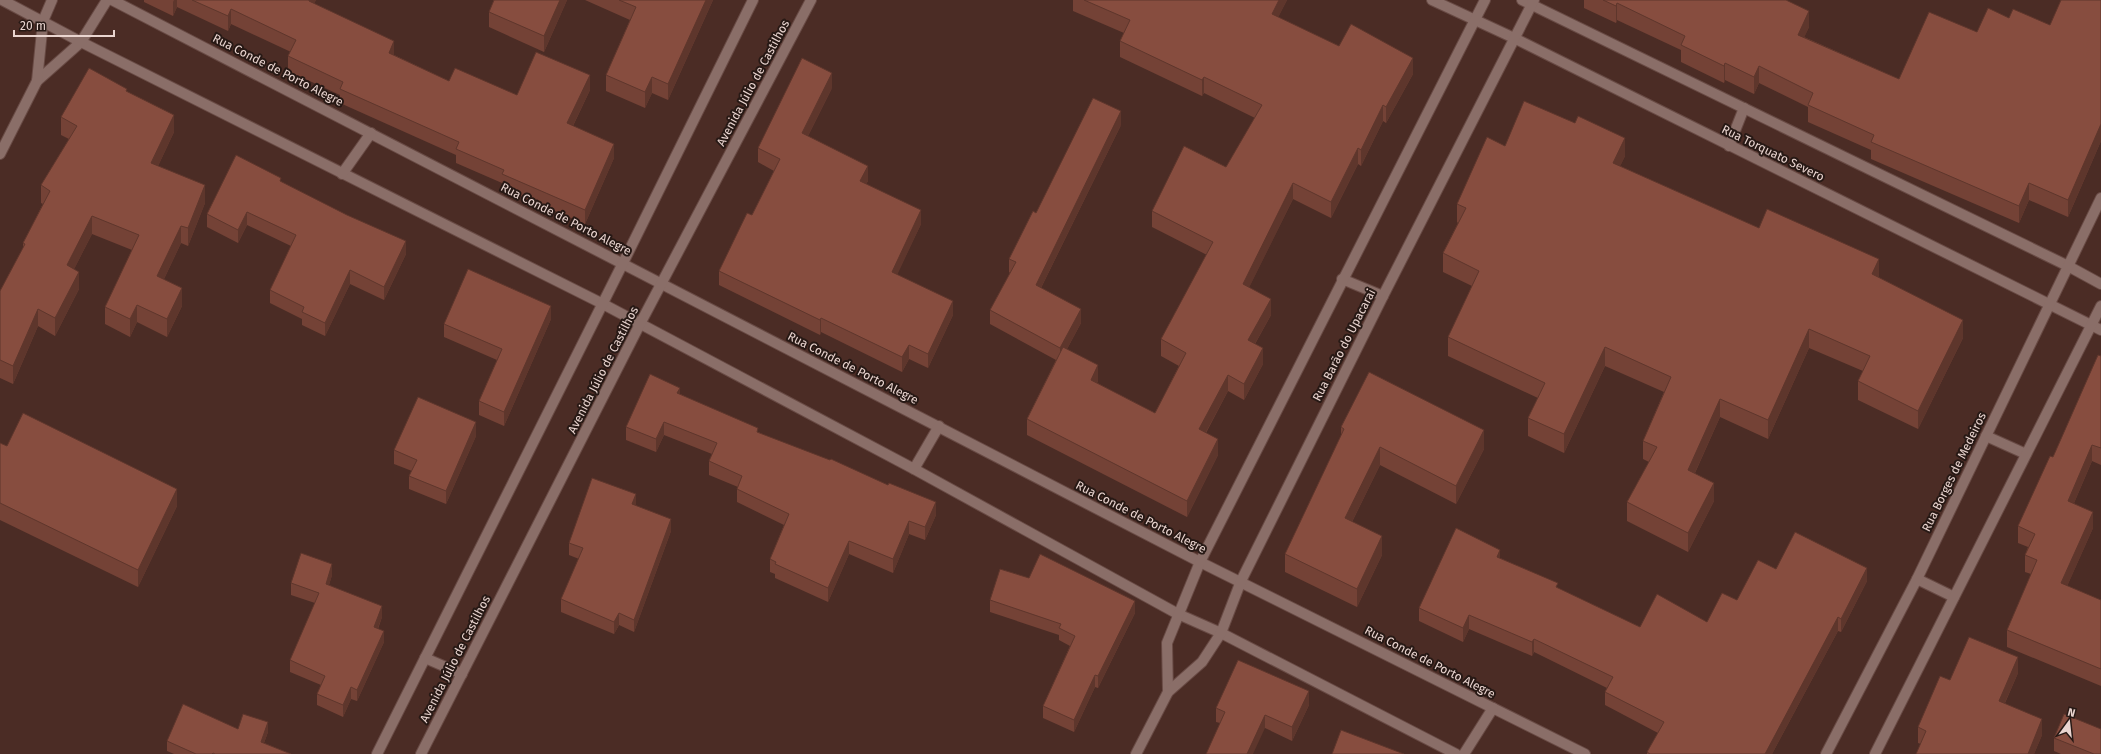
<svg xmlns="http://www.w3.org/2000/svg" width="2101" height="754" font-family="'Fira Sans',sans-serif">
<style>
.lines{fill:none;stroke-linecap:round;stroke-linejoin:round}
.minor-casing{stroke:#684a44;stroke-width:12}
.minor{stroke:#8a6e68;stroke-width:10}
.wall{fill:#744236}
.shaded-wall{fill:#5e362c}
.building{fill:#874d3f;stroke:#5e362c}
.labels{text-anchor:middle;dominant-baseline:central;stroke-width:4;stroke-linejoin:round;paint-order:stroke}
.street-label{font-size:12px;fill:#ead5d0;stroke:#271915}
</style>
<rect width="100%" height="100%" fill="#4b2c25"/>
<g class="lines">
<defs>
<g id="minor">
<path d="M2 0 81 42 603 304 914 469 1178 614 1221 633 1456 754"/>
<path d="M112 0 1200 562 1585 754"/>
<path d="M1432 0 1514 38 2101 330"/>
<path d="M1522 0 2068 266 2101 284"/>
<path d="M37 81 81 42 107 0"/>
<path d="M1729 146 1744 108"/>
<path d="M0 154 37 81 43 21 52 0"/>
<path d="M342 174 371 133"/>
<path d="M1342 279 1383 296"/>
<path d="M1986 436 2026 454"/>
<path d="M914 469 939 426"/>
<path d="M1917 579 1954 597"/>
<path d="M425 658 462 674"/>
<path d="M1168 692 1167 643 1200 562 1485 0"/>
<path d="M377 754 623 263 753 0"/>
<path d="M421 754 640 324 811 0"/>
<path d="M1136 754 1168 692 1202 662 1221 633 1241 581 1383 296 1534 0"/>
<path d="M1464 754 1493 708"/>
<path d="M1826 754 1917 579 2101 198"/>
<path d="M1875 754 2101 306"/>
</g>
</defs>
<!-- minor casing -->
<use href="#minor" class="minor-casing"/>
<!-- minor -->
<use href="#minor" class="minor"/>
</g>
<!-- wall -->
<g class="wall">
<path d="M144 0H316L314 3 394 55 449 81 517 95 590 90 573 126 614 158 585 224 502 188V183L456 163V155L340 103V95L288 71V56L291 52 231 24 228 31 177 7 173 16 144 2Z"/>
<path d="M494 0H567L544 52 489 27V12Z"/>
<path d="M585 0H713L668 100 652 93 645 108 606 91V75L630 20Z"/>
<path d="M1073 0H1287L1278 17 1339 46 1413 74 1386 123 1383 121 1361 166 1358 164 1331 218 1293 199 1249 287 1271 315 1255 344 1263 364 1244 400 1228 391 1206 433 1218 455 1187 517 1027 435V419L1056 360 990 324V310L1010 273 1009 272V259L1036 213 1121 125 1041 288 1081 323 1067 349 1098 381 1097 383 1155 413 1179 366 1161 356V339L1207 255 1152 227V211L1226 167 1255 118 1204 93 1202 96 1120 57V41L1124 33 1073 11Z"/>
<path d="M1584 0H1786L1809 27 1804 37 1899 79 1977 32 2009 18 2050 25 2101 0V141L2068 217 2029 200 2019 223 1871 159V150L1808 122V107L1759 83 1754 94 1725 80 1724 83 1681 62V50L1617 20 1616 23 1584 8Z"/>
<path d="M832 88 808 136 868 181 866 184 921 224 897 274 953 315 928 368 909 359 902 372 821 332 820 335 719 285V271L752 215 774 171 758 162V148Z"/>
<path d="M127 92 174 132 158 166 205 203 188 246 181 243 164 279 182 306 167 337 137 322 130 337 105 324V307L132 250 92 234 74 269 79 289 55 336 38 326 13 384 0 378V291L23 248V243L43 204 41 203V185L69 139 61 135V117Z"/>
<path d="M1505 146 1625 156 1620 166 1759 228 1879 277V278L1963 338 1918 429 1858 400V381L1863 371 1809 348 1768 439 1720 417 1695 473 1714 501 1688 552 1627 521V502L1649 462 1643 459V441L1664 392 1605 366 1564 453 1528 436V418L1538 398 1448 356V337L1472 286 1443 272V253L1458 223 1457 222V204Z"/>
<path d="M281 182 406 254 384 300 350 284 325 336 302 325V319L270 303V290L291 246 247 225 238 243 207 227V214Z"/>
<path d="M551 319 504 426 479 415V401L497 360 444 337V324Z"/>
<path d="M2101 356V465L2092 461 2074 503 2093 528 2067 586 2101 600V686L2007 647V630L2031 574 2025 572V555L2028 547 2018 543V526L2053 457Z"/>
<path d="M680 394 758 432 936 515 925 540 909 534 893 573 849 554 828 602 775 578V574L770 572V559L784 525 737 502V489L738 487 709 475V461L712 454 664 435 656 452 626 440V427Z"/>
<path d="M1341 427 1484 449 1456 504 1380 465 1352 522 1382 555 1357 607 1285 572V554L1341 436Z"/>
<path d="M476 436 446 504 409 489V476L412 471 394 464V450Z"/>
<path d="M0 443 7 446 177 506 138 587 0 520Z"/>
<path d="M636 506 671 531 634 632 619 625 614 634 561 612V599L579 559 569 555V543Z"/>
<path d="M1500 558 1558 588 1640 627 1707 622 1737 600 1776 569 1867 581 1841 632 1838 631 1772 754H1647V752L1658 733 1605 705V692L1607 688 1534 652 1532 656 1469 629 1463 642 1419 621V608Z"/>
<path d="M332 575 329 585 382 617 378 629 384 642 357 701 351 699 343 717 317 705V694L321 685 290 672V660L315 603 291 595V583Z"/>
<path d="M990 600 1135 613 1098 688 1095 687 1074 732 1043 718V706L1070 646 1059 640V635L990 612Z"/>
<path d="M2018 673 2005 703 2042 735 2034 754H1916L1921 744 1918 743V727L1950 680Z"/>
<path d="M1309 705 1292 741 1265 728 1220 723 1216 722V708Z"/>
<path d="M238 729 268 732 264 743 291 754H174L167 751V741Z"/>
<path d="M2054 738 2101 754H2061L2054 751Z"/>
</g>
<!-- shaded-wall -->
<g class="shaded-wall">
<path d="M174 0H177V7L173 16V2Z"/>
<path d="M309 0H316L309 15Z"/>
<path d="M560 0H567L544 52V36Z"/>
<path d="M706 0H713L668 100V84Z"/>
<path d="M1279 0H1287L1272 30V14Z"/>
<path d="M1617 3V20L1616 23V6Z"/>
<path d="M231 9V24L228 31V16Z"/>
<path d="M1809 11V27L1798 51V35Z"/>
<path d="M394 41V55L389 67V53Z"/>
<path d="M1413 58V74L1386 123V107Z"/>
<path d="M1725 63V80L1724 83V66Z"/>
<path d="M1759 66V83L1754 94V77Z"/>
<path d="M832 73V88L802 148V133Z"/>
<path d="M590 75V90L567 138V123Z"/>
<path d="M652 77V93L645 108V92Z"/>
<path d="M1204 77V93L1202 96V80Z"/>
<path d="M1383 105V121L1361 166V150Z"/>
<path d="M1121 111V125L1036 298V285Z"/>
<path d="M174 115V132L151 181V163Z"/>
<path d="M2101 124V141L2068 217V200Z"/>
<path d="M1625 138V156L1613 181V163Z"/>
<path d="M614 144V158L585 224V210Z"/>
<path d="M1358 148V164L1331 218V202Z"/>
<path d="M868 166V181L860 196V181Z"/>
<path d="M1293 183V199L1243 300V284Z"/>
<path d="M2029 183V200L2019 223V206Z"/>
<path d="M205 185V203L188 246V228Z"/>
<path d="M921 210V224L892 286V272Z"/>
<path d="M247 212V225L238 243V230Z"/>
<path d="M92 216V234L67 283V265Z"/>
<path d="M181 226V243L157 294V276Z"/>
<path d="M406 241V254L384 300V287Z"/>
<path d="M1879 259V277L1872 293V274Z"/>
<path d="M350 270V284L325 336V323Z"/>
<path d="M79 272V289L55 336V318Z"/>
<path d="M182 288V306L167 337V319Z"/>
<path d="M1271 299V315L1248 356V340Z"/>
<path d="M953 301V315L928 368V354Z"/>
<path d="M137 305V322L130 337V319Z"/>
<path d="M551 306V319L504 426V412Z"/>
<path d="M38 309V326L13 384V366Z"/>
<path d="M1081 309V323L1060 362V348Z"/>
<path d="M821 318V332L820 335V320Z"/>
<path d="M1963 320V338L1918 429V411Z"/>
<path d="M1809 329V348L1768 439V420Z"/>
<path d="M909 345V359L902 372V357Z"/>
<path d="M1605 347V366L1564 453V434Z"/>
<path d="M1263 348V364L1244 400V384Z"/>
<path d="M1098 365V381L1091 396V380Z"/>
<path d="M1228 375V391L1199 445V429Z"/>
<path d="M680 388V401L677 393Z"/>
<path d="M1720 399V417L1688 488V470Z"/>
<path d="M476 422V436L446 504V491Z"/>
<path d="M664 422V435L656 452V439Z"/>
<path d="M1484 430V449L1456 504V486Z"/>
<path d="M1218 439V455L1187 517V501Z"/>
<path d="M2092 445V461L2068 517V501Z"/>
<path d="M1380 447V465L1345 536V518Z"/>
<path d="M1714 483V501L1688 552V533Z"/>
<path d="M177 489V506L138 587V570Z"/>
<path d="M636 494V507L632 504Z"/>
<path d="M936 502V515L925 540V527Z"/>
<path d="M2093 512V528L2061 600V583Z"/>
<path d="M671 519V531L634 632V620Z"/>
<path d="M909 521V534L893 573V559Z"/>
<path d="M1382 536V555L1357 607V589Z"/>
<path d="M849 541V554L828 602V588Z"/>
<path d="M1500 550V563L1497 557Z"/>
<path d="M332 564V575L326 595V584Z"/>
<path d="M1867 568V581L1841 632V619Z"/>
<path d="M1135 601V613L1098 688V676Z"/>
<path d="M382 606V617L374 638V627Z"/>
<path d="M619 613V625L614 634V622Z"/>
<path d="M1469 615V629L1463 642V628Z"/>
<path d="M1838 617V631L1772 754H1765Z"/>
<path d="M384 631V642L357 701V690Z"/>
<path d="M1534 639V652L1532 656V642Z"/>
<path d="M2018 657V673L1999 716V701Z"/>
<path d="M1095 675V687L1074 732V720Z"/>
<path d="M351 687V699L343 717V705Z"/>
<path d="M1309 691V705L1292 741V727Z"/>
<path d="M1265 715V728L1253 754H1247Z"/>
<path d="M2042 719V735L2034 754H2028Z"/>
<path d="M268 722V732L261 751V742Z"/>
</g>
<!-- building -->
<g class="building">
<path d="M192 0H309V1L394 41 389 53 449 81 455 68 517 95 536 52 590 75 567 123 614 144 585 210 502 174 504 170 456 149 459 142 340 89 343 82 288 56 296 40 231 9 228 16Z"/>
<path d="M494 0H560L544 36 489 12Z"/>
<path d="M619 0H706L668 84 652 77 645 92 606 75 636 7Z"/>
<path d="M1084 0H1279L1272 14 1339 46 1351 24 1413 58 1386 107 1383 105 1361 150 1358 148 1331 202 1293 183 1243 284 1271 299 1248 340 1263 348 1244 384 1228 375 1199 429 1218 439 1187 501 1027 419 1063 347 1098 365 1091 380 1155 413 1186 353 1161 339 1213 242 1152 211 1184 146 1226 167 1262 105 1204 77 1202 80 1120 41 1130 20Z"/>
<path d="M1603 0H1786L1809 11 1798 35 1899 79 1929 12 1977 32 1988 8 2009 18 2013 9 2050 25 2061 0H2101V124L2068 200 2029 183 2019 206 1871 142 1874 135 1808 105 1813 93 1759 66 1754 77 1725 63 1724 66 1681 45 1685 36 1617 3 1616 6Z"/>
<path d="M802 58 832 73 802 133 868 166 860 181 921 210 892 272 953 301 928 354 909 345 902 357 821 318 820 320 719 271 747 213 752 215 780 159 758 148Z"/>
<path d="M89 68 127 89 126 91 174 115 151 163 205 185 188 228 181 226 157 276 182 288 167 319 137 305 130 319 105 307 139 235 92 216 67 265 79 272 55 318 38 309 13 366 0 360V291L25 244 23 243 50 191 41 185 77 126 61 117Z"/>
<path d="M1093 98 1121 111 1036 285 1081 309 1060 348 990 310 1016 262 1009 259 1033 211 1036 213Z"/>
<path d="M1524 101 1575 123 1578 116 1625 138 1613 163 1759 228 1767 209 1879 259 1872 274 1963 320 1918 411 1858 381 1870 356 1809 329 1768 420 1720 399 1688 470 1714 483 1688 533 1627 502 1657 447 1643 441 1671 377 1605 347 1564 434 1528 418 1545 383 1448 337 1479 271 1443 253 1466 208 1457 204 1487 137 1505 146Z"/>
<path d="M236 155 281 178 280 181 347 215 406 241 384 287 350 270 325 323 302 312 304 307 270 290 296 235 247 212 238 230 207 214Z"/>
<path d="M468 269 551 306 504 412 479 401 502 349 444 324Z"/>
<path d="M2098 355 2101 356V448L2092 445 2068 501 2093 512 2061 583 2101 600V669L2007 630 2037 560 2025 555 2035 534 2018 526 2050 456 2053 457Z"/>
<path d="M1369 372 1484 430 1456 486 1380 447 1345 518 1382 536 1357 589 1285 554 1344 429 1341 427Z"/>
<path d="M650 374 680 388 677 393 758 428 757 432 830 460 831 459 888 485 889 483 936 502 925 527 909 521 893 559 849 541 828 588 775 564 776 562 770 559 789 514 737 489 742 476 709 461 717 443 664 422 656 439 626 427Z"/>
<path d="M418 397 476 422 446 491 409 476 417 460 394 450Z"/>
<path d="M23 413 177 489 138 570 0 503V443L7 446Z"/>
<path d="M592 478 636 494 632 504 671 519 634 620 619 613 614 622 561 599 583 548 569 543Z"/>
<path d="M1456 528 1500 550 1497 557 1558 583 1556 587 1640 627 1657 594 1707 622 1722 593 1737 600 1758 560 1776 569 1795 532 1867 568 1841 619 1838 617 1765 754H1650L1647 752 1664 722 1605 692 1613 677 1534 639 1532 642 1469 615 1463 628 1419 608Z"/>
<path d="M301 553 332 564 326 584 382 606 374 627 384 631 357 690 351 687 343 705 317 694 325 676 290 660 319 593 291 583Z"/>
<path d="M1040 554 1135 601 1098 676 1095 675 1074 720 1043 706 1075 636 1059 628 1061 624 990 600 1000 569 1029 578Z"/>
<path d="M1969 637 2018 657 1999 701 2042 719 2028 754H1916L1926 731 1918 727 1940 676 1950 680Z"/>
<path d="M1238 660 1309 691 1292 727 1265 715 1247 754H1206L1225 712 1216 708Z"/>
<path d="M183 704 238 729 243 714 268 722 261 742 291 754H215L213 753 212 754H196L167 741Z"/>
<path d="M2064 714 2101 729V754H2094L2054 738Z"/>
<path d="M1341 730 1404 754H1332Z"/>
</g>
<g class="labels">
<!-- street labels -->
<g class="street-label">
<text transform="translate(278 70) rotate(27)">Rua Conde de Porto Alegre</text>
<text transform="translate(753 83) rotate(-62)">Avenida Júlio de Castilhos</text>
<text transform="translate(1773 153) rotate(26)">Rua Torquato Severo</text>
<text transform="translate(566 219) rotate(27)">Rua Conde de Porto Alegre</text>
<text transform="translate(1344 345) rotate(-63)">Rua Barão do Upacarai</text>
<text transform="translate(853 368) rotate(27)">Rua Conde de Porto Alegre</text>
<text transform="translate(603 370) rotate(-63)">Avenida Júlio de Castilhos</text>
<text transform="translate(1954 472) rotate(-64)">Rua Borges de Medeiros</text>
<text transform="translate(1141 517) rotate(27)">Rua Conde de Porto Alegre</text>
<text transform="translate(455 659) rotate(-63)">Avenida Júlio de Castilhos</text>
<text transform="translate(1430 662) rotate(27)">Rua Conde de Porto Alegre</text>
</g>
</g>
<!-- north arrow -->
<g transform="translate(2069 722) rotate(15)" stroke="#271915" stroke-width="3" paint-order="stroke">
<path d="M0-3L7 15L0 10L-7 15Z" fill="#ead5d0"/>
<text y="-6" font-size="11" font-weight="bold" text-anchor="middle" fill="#ead5d0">N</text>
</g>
<!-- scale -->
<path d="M14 30v6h100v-6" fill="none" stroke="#ead5d0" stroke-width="2"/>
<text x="20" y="30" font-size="12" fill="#ead5d0" stroke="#271915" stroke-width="3" paint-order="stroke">20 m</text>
</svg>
